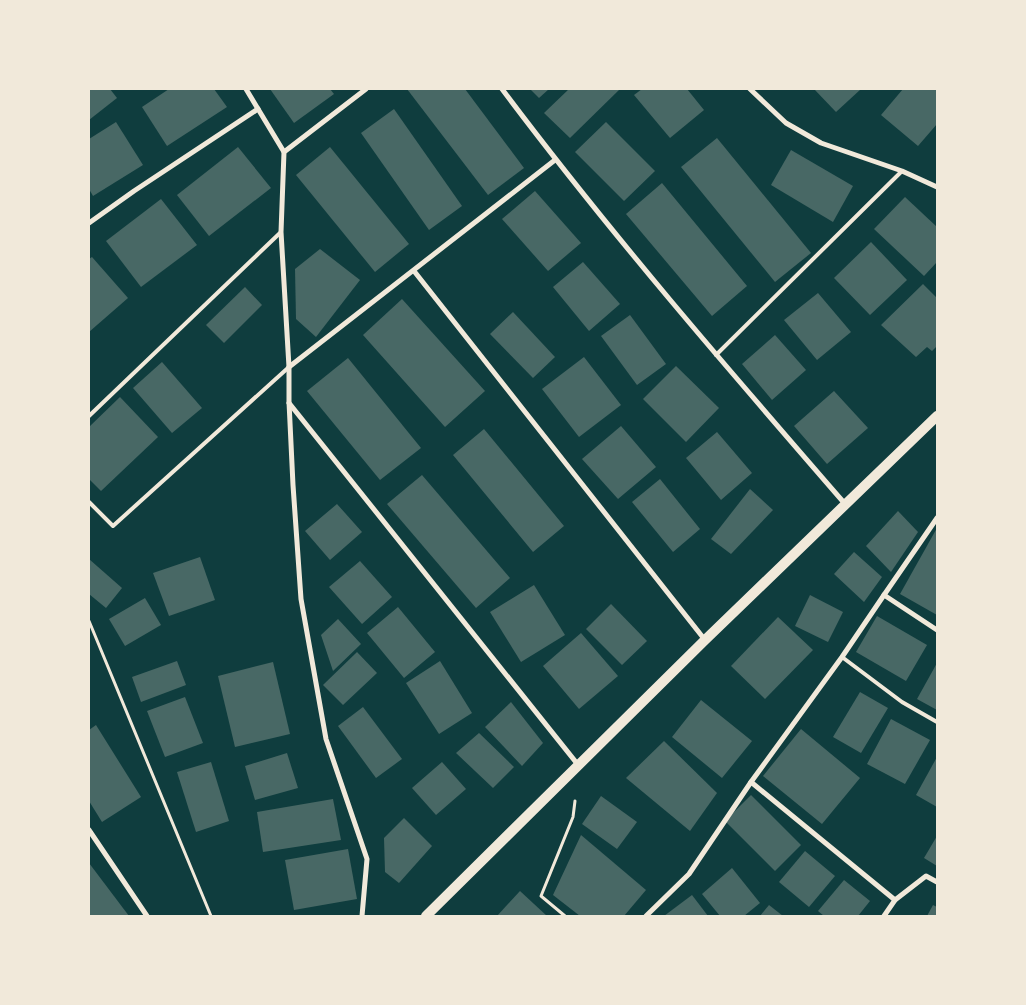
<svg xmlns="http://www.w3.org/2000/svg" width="1026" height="1005" font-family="'DejaVu Sans',sans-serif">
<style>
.building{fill:#486865}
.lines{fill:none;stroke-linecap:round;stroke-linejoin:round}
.path{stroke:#f1e9da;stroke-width:3}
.service{stroke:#f1e9da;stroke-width:4}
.minor{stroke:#f1e9da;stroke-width:5}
.secondary{stroke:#f1e9da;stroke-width:10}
</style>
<rect width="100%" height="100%" fill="#0f3d3e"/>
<!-- building -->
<g class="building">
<path d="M89 89H110L117 98 89 120Z"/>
<path d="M169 89H214L227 107 167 146 142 107Z"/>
<path d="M270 89H330L334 94 294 123Z"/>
<path d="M407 89H465L524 168 488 195Z"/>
<path d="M530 89H549L539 98Z"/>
<path d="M569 89H620L570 138 544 113Z"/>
<path d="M642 89H687L704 110 670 138 634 95Z"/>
<path d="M814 89H861L836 112Z"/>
<path d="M903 89H937V124L918 146 881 115Z"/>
<path d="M394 109 462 206 429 230 361 133Z"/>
<path d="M116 122 143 165 93 196 89 189V139Z"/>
<path d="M606 122 655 171 624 201 575 152Z"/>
<path d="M717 138 811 253 775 282 681 167Z"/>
<path d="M238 147 271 188 209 236 177 195Z"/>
<path d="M330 147 409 244 375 272 296 175Z"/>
<path d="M791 150 853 186 833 222 771 185Z"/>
<path d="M662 183 747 286 712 316 626 214Z"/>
<path d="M535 191 581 243 548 271 502 219Z"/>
<path d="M905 197 937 227V262L924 276 874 229Z"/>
<path d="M161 199 197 245 141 287 106 241Z"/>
<path d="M871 242 907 280 870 315 834 278Z"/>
<path d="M320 249 360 280 316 337 296 319 295 269Z"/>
<path d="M92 257 128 298 89 332V259Z"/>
<path d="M583 262 620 304 589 331 553 287Z"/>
<path d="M923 284 937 298V346L932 351 927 347 916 357 881 325Z"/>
<path d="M245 287 262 305 224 343 206 325Z"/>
<path d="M818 293 851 332 817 360 784 320Z"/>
<path d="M402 299 485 391 445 427 363 335Z"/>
<path d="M513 312 555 357 533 378 490 334Z"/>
<path d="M630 315 666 364 637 385 601 336Z"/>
<path d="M775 335 806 370 772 400 742 364Z"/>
<path d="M584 357 621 405 579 437 542 389Z"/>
<path d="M348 358 421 448 380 480 307 391Z"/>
<path d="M162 362 202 408 172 433 133 388Z"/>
<path d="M676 366 719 408 686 442 643 399Z"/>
<path d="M834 391 868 428 827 464 794 426Z"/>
<path d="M120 397 158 437 101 491 89 479V427Z"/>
<path d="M621 426 656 467 618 499 582 459Z"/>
<path d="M484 429 564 526 533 552 453 455Z"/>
<path d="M717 432 752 473 721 500 686 458Z"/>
<path d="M422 475 510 578 476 608 387 504Z"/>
<path d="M660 479 700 529 673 552 632 502Z"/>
<path d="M750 489 773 510 731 554 711 539Z"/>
<path d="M337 504 362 532 330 560 305 531Z"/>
<path d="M898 511 918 532 891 572 866 546Z"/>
<path d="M937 528V615L900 594Z"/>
<path d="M854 552 882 577 864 602 834 574Z"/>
<path d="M200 557 215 600 169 616 153 573Z"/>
<path d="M89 559 122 588 106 608 89 594Z"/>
<path d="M360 561 392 597 362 624 329 587Z"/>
<path d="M534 585 565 635 521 662 490 612Z"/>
<path d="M810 595 843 612 828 642 795 626Z"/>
<path d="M145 598 161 625 125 646 109 619Z"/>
<path d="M611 604 647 641 622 665 586 629Z"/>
<path d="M398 607 435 652 404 678 367 633Z"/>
<path d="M877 616 927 645 906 681 856 652Z"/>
<path d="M778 617 813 650 765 699 731 666Z"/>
<path d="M338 619 361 644 333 671 321 635Z"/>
<path d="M581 633 618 676 579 709 543 666Z"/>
<path d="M357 652 377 673 343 705 323 685Z"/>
<path d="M177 661 186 685 141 702 132 677Z"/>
<path d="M440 661 472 713 439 734 406 683Z"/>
<path d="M273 662 290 734 235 747 218 676Z"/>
<path d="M937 663V710L917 699Z"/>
<path d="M860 692 888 708 861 753 833 737Z"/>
<path d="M185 697 203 743 165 757 147 711Z"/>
<path d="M701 700 752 741 722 778 672 737Z"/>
<path d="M511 702 543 743 522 766 485 727Z"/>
<path d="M363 707 402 759 376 778 338 726Z"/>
<path d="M891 719 930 740 905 784 867 764Z"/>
<path d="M96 725 141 797 102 822 89 801V730Z"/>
<path d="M801 729 860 778 822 824 763 776Z"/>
<path d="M479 733 514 767 493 788 456 753Z"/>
<path d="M664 741 717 793 690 831 626 778Z"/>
<path d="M287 753 298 788 255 800 245 766Z"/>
<path d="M937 757V807L916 795Z"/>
<path d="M211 762 229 821 196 832 177 772Z"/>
<path d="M442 762 466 789 436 815 412 788Z"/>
<path d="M751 795 801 845 775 871 725 821Z"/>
<path d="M601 796 637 822 617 849 582 824Z"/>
<path d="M333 799 341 840 263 852 257 812Z"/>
<path d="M404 818 432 846 399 883 385 872 384 838Z"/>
<path d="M581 835 646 890 624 916H580L553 895Z"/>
<path d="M937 836V866L924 858Z"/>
<path d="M348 849 357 899 294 910 285 860Z"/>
<path d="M805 851 835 876 809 907 779 882Z"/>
<path d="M89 863 129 916H89Z"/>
<path d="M732 868 760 903 744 916H720L702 894Z"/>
<path d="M844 880 870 901 858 916H824L818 911Z"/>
<path d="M520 891 547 916H497Z"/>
<path d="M692 895 708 916H664Z"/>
<path d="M769 905 783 916H760Z"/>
<path d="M933 905 937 907V916H927Z"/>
</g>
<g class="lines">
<!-- path -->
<g class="path">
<path d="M89 621 211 916"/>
<path d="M565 916 541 896 573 817 575 801"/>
</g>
<!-- service -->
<g class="service">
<path d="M716 355 902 171"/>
<path d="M89 416 281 232"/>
<path d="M89 502 113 526 289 367"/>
<path d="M842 657 902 702 937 722"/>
</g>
<!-- minor -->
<g class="minor">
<path d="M246 89 284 152"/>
<path d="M502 89C610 233 728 369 846 505"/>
<path d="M750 89 786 123 821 143 902 171 937 187"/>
<path d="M89 223 134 191 258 109"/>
<path d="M414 271 705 640"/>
<path d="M289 367 555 160"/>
<path d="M289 403 579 766"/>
<path d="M937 518 884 595 937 630"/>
<path d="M751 782 895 900"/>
<path d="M89 830 147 916"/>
<path d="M362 916 367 859 326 739 301 599 293 485 289 402V367L281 232 284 152 366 89"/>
<path d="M646 916 689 874 751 782 842 657 884 595"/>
<path d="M884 916 895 900 926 876 937 882"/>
</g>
<!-- secondary -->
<path class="secondary" d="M426 916 705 640 937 416"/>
</g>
<!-- border -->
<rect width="1026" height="1005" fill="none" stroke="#f1e9da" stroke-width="180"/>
</svg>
